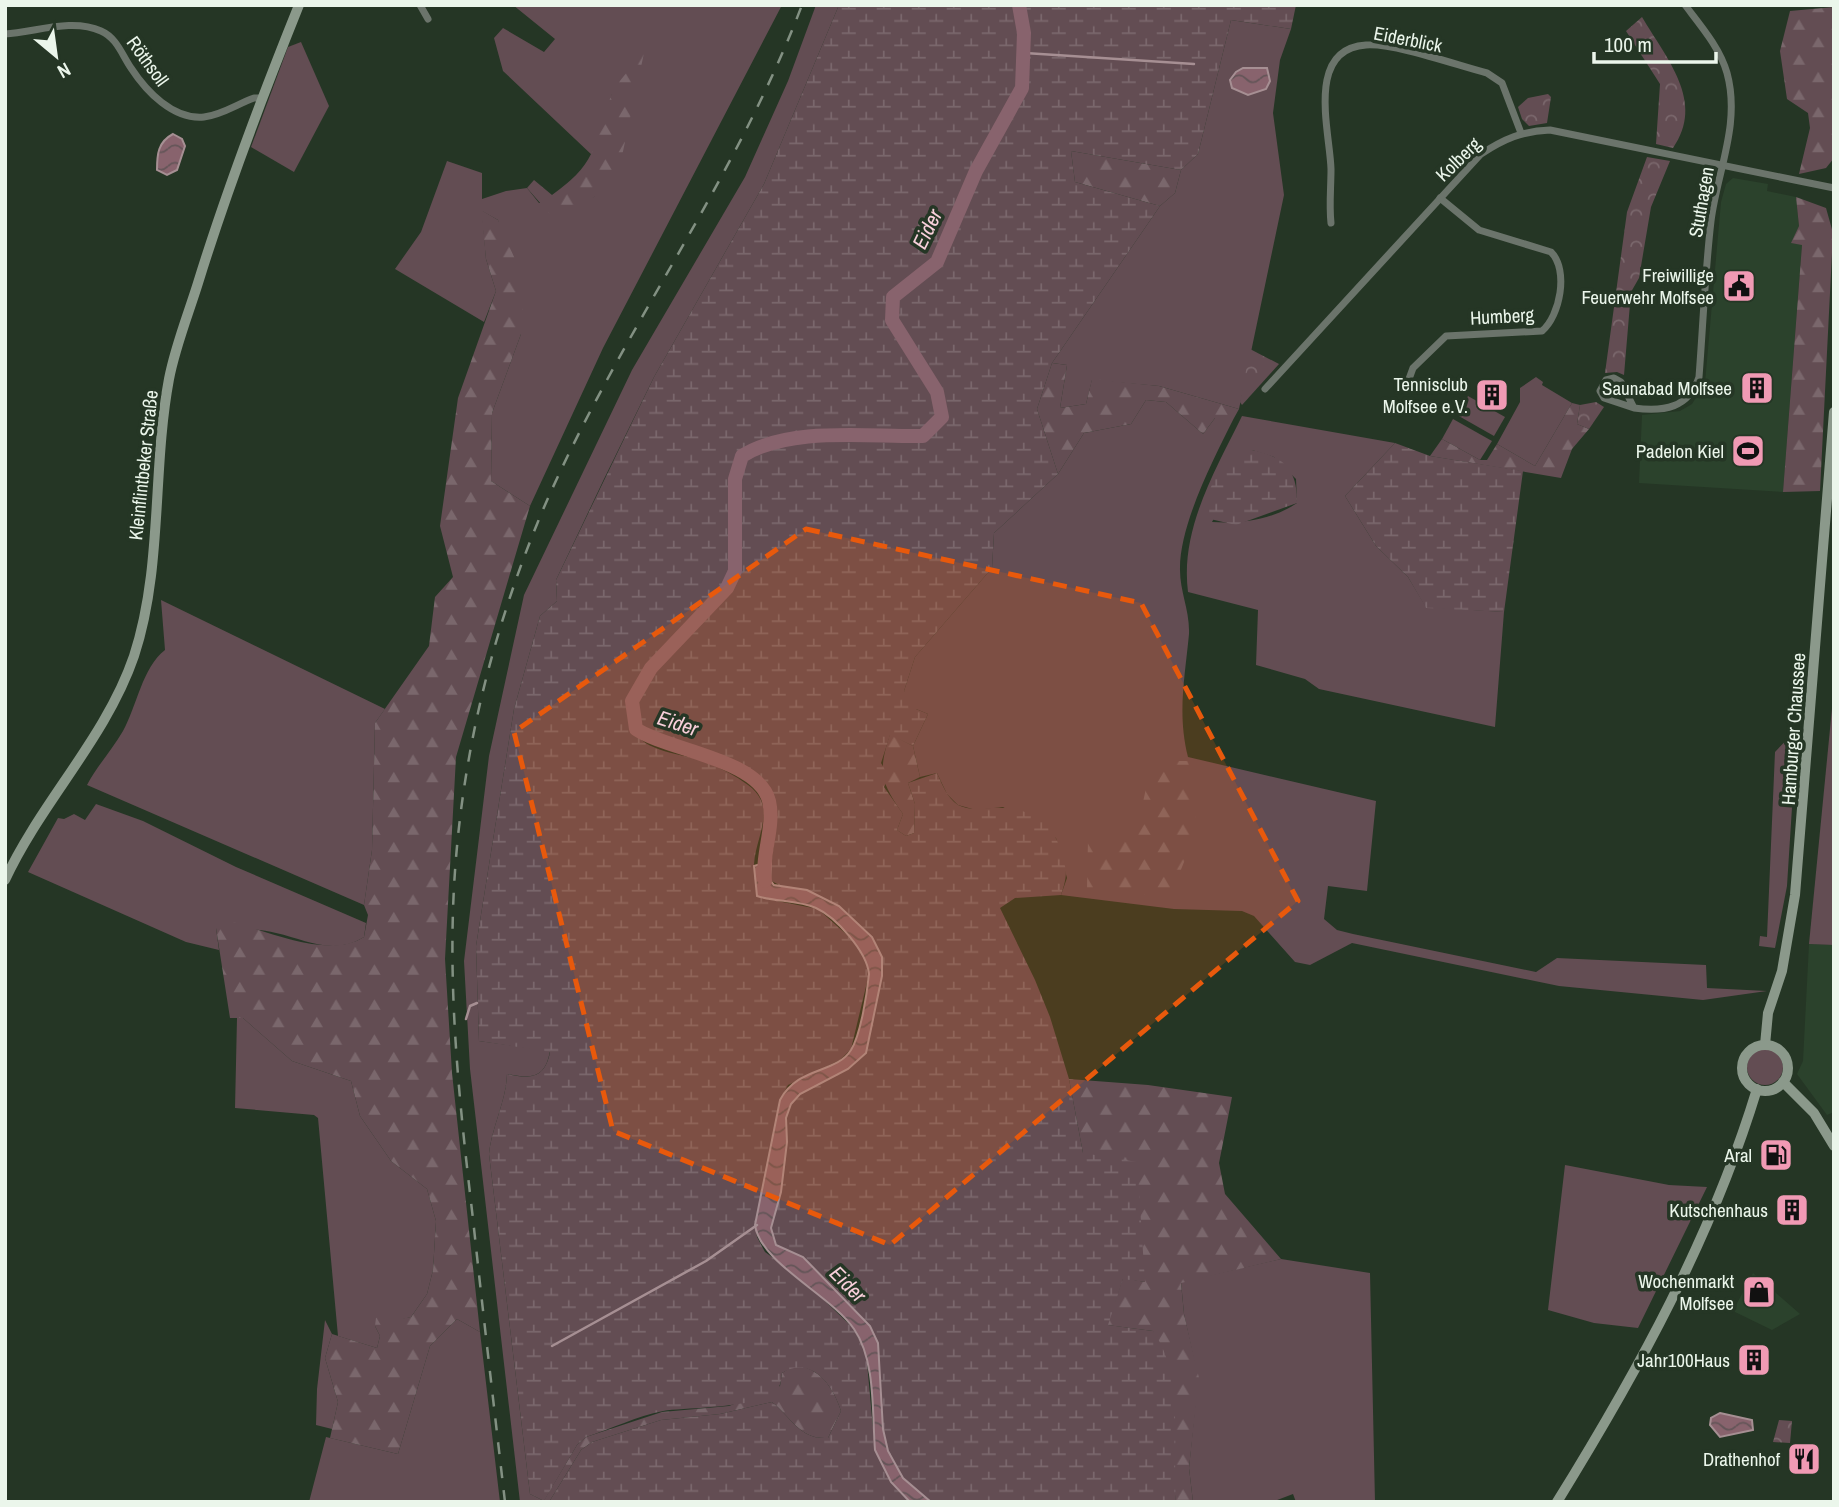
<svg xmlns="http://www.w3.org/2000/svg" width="1839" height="1507" font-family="'Archivo Narrow',sans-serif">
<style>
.built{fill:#2b422c}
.grass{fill:#634d53;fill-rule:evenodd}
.forest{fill:url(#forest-firs)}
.wetland{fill:url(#wetland-marsh)}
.park{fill:url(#park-crowns)}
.water{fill:url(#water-waves);stroke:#a68f93;stroke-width:2}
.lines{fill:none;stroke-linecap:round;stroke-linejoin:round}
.stream{stroke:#a68f93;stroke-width:2.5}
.river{stroke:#88636d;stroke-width:14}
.street{stroke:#6b746b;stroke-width:7}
.secondary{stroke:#8b998b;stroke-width:10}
.rail{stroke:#839183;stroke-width:2.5;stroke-dasharray:12 12;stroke-linecap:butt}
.marked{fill:#e8590c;fill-opacity:0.2;stroke:#e8590c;stroke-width:5;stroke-dasharray:14 9;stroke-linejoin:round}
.labels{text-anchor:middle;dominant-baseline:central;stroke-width:7;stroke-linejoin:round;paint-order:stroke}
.street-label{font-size:19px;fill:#ebf6eb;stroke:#253625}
.poi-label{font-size:19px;fill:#ebf6eb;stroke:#253625;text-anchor:end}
.water-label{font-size:21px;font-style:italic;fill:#f9d0db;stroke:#253625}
</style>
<defs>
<pattern id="forest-firs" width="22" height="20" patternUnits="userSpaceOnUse" patternTransform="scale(1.75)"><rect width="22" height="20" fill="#634d53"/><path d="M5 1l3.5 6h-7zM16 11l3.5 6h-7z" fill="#7a676c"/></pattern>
<pattern id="wetland-marsh" width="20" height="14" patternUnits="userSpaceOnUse" patternTransform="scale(1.75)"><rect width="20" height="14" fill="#634d53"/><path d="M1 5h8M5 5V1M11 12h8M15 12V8" fill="none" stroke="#7a676c"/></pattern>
<pattern id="park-crowns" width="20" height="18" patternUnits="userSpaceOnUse" patternTransform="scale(1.75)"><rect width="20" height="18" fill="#634d53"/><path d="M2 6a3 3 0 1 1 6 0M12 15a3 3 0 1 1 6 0" fill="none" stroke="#7a676c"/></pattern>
<pattern id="water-waves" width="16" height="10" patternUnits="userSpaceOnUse" patternTransform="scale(1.75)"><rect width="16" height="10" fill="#88636d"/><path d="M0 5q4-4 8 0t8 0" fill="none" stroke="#645558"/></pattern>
</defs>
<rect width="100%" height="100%" fill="#253625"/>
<!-- built -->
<g class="built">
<path d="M1733 178 1768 184 1767 191 1796 197 1799 226 1792 243 1802 244 1783 492 1639 483 1642 415 1680 411 1692 404 1705 383 1721 202 1726 184Z"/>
<path d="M1809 944 1834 945V1112L1827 1115 1797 1074 1803 1061Z"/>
<path d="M1753 1273 1800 1314 1772 1330 1733 1311Z"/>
</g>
<!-- grass -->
<g class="grass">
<path d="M513 5H782L603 348 530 506 491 481 492 413 521 334 498 220 482 211 486 259 496 291 484 322 395 269 421 232 447 161 482 173V199L506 191 527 188 539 203 594 197 612 94 593 156 503 71 494 38 503 28 544 52 555 39Z"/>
<path d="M816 5H839L764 184 654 377 604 479 556 580 557 601 540 616 514 709 476 946 479 1041 550 1051C545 1080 530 1078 507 1074 506 1102 492 1126 489 1154L530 1494 544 1501 520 1502 470 1069 464 961 489 756 524 595 632 370 745 177 788 81Z"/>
<path d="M1231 20 1291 29 1280 60 1273 113 1284 195 1239 409 1159 386 1092 380 1086 404 1060 408 1067 365 1052 363 1160 206 1175 193 1181 170 1198 154Z"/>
<path d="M301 42 329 106 294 172 251 147 288 47Z"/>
<path d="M1536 377 1543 382 1542 385 1572 403 1535 466 1497 444 1520 402V388Z"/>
<path d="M1468 396 1505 417 1494 436 1457 415Z"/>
<path d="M1146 400 1166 402 1203 434 1215 418H1234C1214 458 1179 525 1180 570 1180 592 1190 611 1189 634 1185 677 1177 714 1188 757L1376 801 1367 891 1328 886 1324 919 1337 930 1353 934 1536 972 1557 958 1706 965 1707 988 1767 991 1703 1000 1559 986 1352 943 1310 965 1295 962 1254 916 1242 911 1174 909 1061 895 1067 878 1056 838 1003 807 976 810 958 805 947 794 937 773 920 777 913 746 928 714 916 709 904 691 915 657 992 568 994 533 1058 474 1084 433 1131 424Z"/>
<path d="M1242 416 1395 443 1345 496 1376 546 1408 577 1426 607 1504 612 1495 727 1319 689 1305 679 1256 665 1258 610 1188 592C1180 529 1215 471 1242 416ZM1252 450 1274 457 1296 479 1297 503C1272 520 1241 524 1212 522Z"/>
<path d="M1453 419 1492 441 1480 460 1442 439Z"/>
<path d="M161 600 385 709 375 723 372 850 364 905 87 785C97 766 112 750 123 731 137 706 142 668 165 650Z"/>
<path d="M1834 688V945L1809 944Z"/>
<path d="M1797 729 1787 886 1775 948 1759 946 1760 936 1767 937 1775 752Z"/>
<path d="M96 804 143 821 236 867 366 923 364 937C333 956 307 940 276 933 257 928 235 929 216 928L219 950 186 942 28 872 58 818 64 819 74 814 85 820Z"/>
<path d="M237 1018H243L292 1061 351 1081 360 1116 391 1161 427 1189 436 1221 433 1270 427 1294 411 1317 375 1326 380 1336 377 1348 338 1336 318 1118 314 1115 235 1108Z"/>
<circle cx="1765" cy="1067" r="18"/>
<path d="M1565 1165 1669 1185 1707 1187 1638 1328 1594 1323 1548 1310Z"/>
<path d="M1281 1259 1370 1273 1375 1502H1296L1293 1494 1272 1502H1193L1189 1468 1198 1378 1184 1314 1181 1282Z"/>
<path d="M457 1319 480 1332 500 1502H309L326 1437 398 1454 430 1346Z"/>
<path d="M325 1320 332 1334 325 1358 338 1402 332 1429 316 1425 317 1389Z"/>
</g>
<!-- forest -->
<g class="forest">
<path d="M1834 7V158L1826 168 1799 174 1810 128 1808 113 1787 99 1780 51 1790 11Z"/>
<path d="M644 53 619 170 594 197 556 221 527 188 534 180 552 195C599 162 593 145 611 96 617 81 634 65 644 53Z"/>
<path d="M1071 151 1181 170 1175 193 1160 206 1075 182Z"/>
<path d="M1796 197 1826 208 1833 233 1820 491 1783 492 1802 245 1791 243 1799 226Z"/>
<path d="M481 210 498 220 524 280 521 334 492 413 491 481 530 506 456 757 445 959 452 1073 480 1332 457 1319 430 1346 398 1454 330 1438 338 1402 325 1358 332 1334 377 1348 380 1336 375 1326 376 1318 385 1313 394 1320 411 1317 427 1294 433 1270 436 1221 427 1189 391 1161 360 1116 351 1081 292 1061 243 1018H230L216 928 226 920C265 930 328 960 364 937L368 915 364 905 372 850 375 723 429 646 435 597 453 577 440 526 458 398 496 291 486 259Z"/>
<path d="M1052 363 1067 365 1060 408 1086 404 1092 379 1159 386 1239 409 1234 418H1215L1203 434 1166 402 1146 400 1131 424 1084 433 1058 474 1037 409Z"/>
<path d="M1572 403 1580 405 1577 424 1589 429 1572 449 1561 478 1430 456 1442 439 1480 460H1487L1497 444 1535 466Z"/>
<path d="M890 734 913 746 920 777 908 783 915 804 914 833 906 836 897 830 903 814C880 781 878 772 890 734Z"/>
<path d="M1152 761H1188L1196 796V832L1170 897 1087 888 1088 840 1128 837 1138 825Z"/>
<path d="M1069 1079 1148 1085 1232 1097 1219 1163 1225 1194 1281 1259 1181 1283 1184 1314 1199 1378 1189 1468 1193 1502H1176L1153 1331 1107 1325 1123 1278 1145 1282 1083 1153Z"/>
<path d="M793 1366C818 1365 834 1388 841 1411L828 1438C800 1440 791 1417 772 1402L720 1414 661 1420 592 1442 581 1450 549 1502H543L577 1445 586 1437 662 1412 729 1406 780 1386 782 1373Z"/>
</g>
<!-- wetland -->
<g class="wetland">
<path d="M839 5H1296L1291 29 1231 20 1198 154 1181 170 1071 151 1075 182 1160 206 1052 363 1037 409 1058 474 994 533 992 568 915 657 904 691 916 699V709L928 714 913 746 890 735 881 763 889 777 884 787 903 814 897 830 906 836 914 833 915 804 908 783 937 773C942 784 947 798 958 805 971 812 987 807 1001 808 1028 808 1052 822 1060 848 1066 870 1069 871 1061 895L1015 898 1000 908 1035 980 1050 1017 1069 1079 1083 1153 1137 1162 1145 1282 1123 1279 1108 1325 1153 1331C1185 1376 1172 1449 1176 1502H931L903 1478 888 1451 883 1429 878 1343 870 1326 803 1257 776 1245 771 1228 781 1192 787 1142 786 1118 791 1104 800 1094 848 1069 866 1053 882 976V957L872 937 770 880C771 854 780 824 773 798 762 763 685 747 655 737 646 733 642 726 632 724 637 751 678 753 700 760 717 766 733 774 748 785 778 807 756 835 754 864 753 874 763 890 767 899L818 909 856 943 868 963 869 974 851 1049 840 1060 788 1085 780 1100 755 1225 757 1237 765 1252 802 1279 853 1328 866 1352 875 1450 891 1482 910 1502H549L581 1450 592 1442 661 1420 720 1414 772 1402C791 1417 800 1440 828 1438L841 1411C833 1384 810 1355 782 1373 781 1379 781 1384 778 1389 761 1409 688 1407 663 1411 637 1416 611 1429 586 1437L577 1445 544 1501 530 1494 489 1154C492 1126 506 1102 507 1074 530 1079 545 1079 550 1052L479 1041 476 946 514 709 540 616 557 601 556 580 654 377 764 184Z"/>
<path d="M1395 443 1430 456 1523 471 1504 612 1426 608 1408 577 1376 546 1345 496Z"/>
<path d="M1252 450C1285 457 1297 469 1297 503L1236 525 1206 518C1205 490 1221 452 1252 450Z"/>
</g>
<!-- park -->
<g class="park">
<path d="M1642 17C1666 58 1706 102 1673 148L1656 144 1660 84 1626 31Z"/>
<path d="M1548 94 1551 97 1547 123 1529 126 1522 119 1518 107 1528 98Z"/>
<path d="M1647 157 1670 161 1651 207 1639 278 1631 292 1624 375 1617 372 1605 373 1627 212Z"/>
<path d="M1250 349 1279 364 1242 405 1240 402Z"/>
<path d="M1596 402 1604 407 1589 429 1577 424 1580 405Z"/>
<path d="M1779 1420 1792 1421 1790 1443 1773 1442Z"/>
</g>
<!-- water -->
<g class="water">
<path d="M1243 68H1267L1270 81 1266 89 1248 95 1232 88 1230 80 1236 72Z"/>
<path d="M173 134 182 139 185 146 177 170 167 175 157 170C157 154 158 142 173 134Z"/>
<path d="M771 861 770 880 774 885 807 890 839 906 872 937 882 957V976L866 1053 848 1069 800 1094 791 1104 786 1118 787 1142 781 1192 771 1228 776 1245 803 1257 870 1326 878 1343 883 1429 888 1451 903 1478 931 1502H910L891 1482 875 1450C872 1413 876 1361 854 1329 831 1295 760 1263 755 1225L780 1100C798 1066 836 1074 851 1050 861 1034 867 993 869 974 867 952 836 917 816 908 797 900 776 902 757 896L754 866Z"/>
<path d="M1720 1413 1752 1420 1753 1430 1720 1437 1710 1425 1711 1418Z"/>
</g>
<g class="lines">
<!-- stream -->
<g class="stream">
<path d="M1025 53 1194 64"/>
<path d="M466 1019 470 1006 477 1003"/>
<path d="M552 1346 706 1261 757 1225"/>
</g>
<!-- river -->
<path class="river" d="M765 881C761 855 775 827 769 801 759 759 666 750 636 729L632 701 651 668 727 588 735 571V479L742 456C790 426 867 437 923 436L942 417 937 392 892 320 893 297 937 262 976 171 1022 88 1024 33 1019 5"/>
<!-- street -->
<g class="street">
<path d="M420 5 428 19"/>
<path d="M5 34C36 32 72 18 101 31 117 38 122 55 131 68 146 91 173 120 204 117 222 115 237 104 254 98H262"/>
<path d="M1331 223C1329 205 1331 188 1331 169 1330 132 1305 49 1366 45 1395 43 1456 65 1487 73L1502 83 1521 133"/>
<path d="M1265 389 1481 154C1504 139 1522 131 1550 130L1834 188"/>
<path d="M1405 390 1413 368 1446 336 1542 331C1560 316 1569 270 1551 252L1479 230 1440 198"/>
<path d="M1634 408 1604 398 1600 391 1606 380 1614 378 1621 382 1634 408C1664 412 1689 408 1699 377 1703 325 1705 273 1711 221 1717 172 1741 124 1727 73 1720 48 1701 26 1685 5"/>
</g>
<!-- secondary -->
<g class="secondary">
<path d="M5 880C41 802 106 738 134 656 163 568 152 470 169 379 175 347 188 315 198 283 227 189 262 97 299 5"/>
<path d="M1765 1045 1768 1013 1782 971 1795 895 1834 412"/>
<circle cx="1765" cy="1068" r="23"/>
<path d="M1783 1082 1814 1113 1834 1146"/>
<path d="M1557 1502C1638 1371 1712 1237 1757 1089"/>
</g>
<!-- rail -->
<path class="rail" d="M505 1502C494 1407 483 1313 473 1219 460 1109 448 998 454 887 461 758 492 631 542 512 617 337 734 184 802 5"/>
</g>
<!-- marked area -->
<path class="marked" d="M806 529 1141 603 1298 901 890 1245 613 1131 514 732Z"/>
<!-- icons -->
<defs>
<symbol id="civic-square" viewBox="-11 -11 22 22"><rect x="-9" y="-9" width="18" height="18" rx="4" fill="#f09ab4" stroke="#253625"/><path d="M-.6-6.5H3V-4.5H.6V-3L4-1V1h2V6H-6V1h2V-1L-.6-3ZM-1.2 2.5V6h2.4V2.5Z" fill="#111"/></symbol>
<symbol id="building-square" viewBox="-11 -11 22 22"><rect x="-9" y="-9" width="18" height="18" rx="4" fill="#f09ab4" stroke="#253625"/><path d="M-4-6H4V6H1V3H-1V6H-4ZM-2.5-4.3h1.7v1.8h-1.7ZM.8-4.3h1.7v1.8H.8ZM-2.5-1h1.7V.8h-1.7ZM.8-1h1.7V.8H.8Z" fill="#111"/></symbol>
<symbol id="stadium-square" viewBox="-11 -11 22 22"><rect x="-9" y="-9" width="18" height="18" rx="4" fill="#f09ab4" stroke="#253625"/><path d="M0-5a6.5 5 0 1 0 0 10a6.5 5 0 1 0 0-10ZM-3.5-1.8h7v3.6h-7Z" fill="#111"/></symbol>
<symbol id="fuel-square" viewBox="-11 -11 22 22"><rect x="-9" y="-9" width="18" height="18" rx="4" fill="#f09ab4" stroke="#253625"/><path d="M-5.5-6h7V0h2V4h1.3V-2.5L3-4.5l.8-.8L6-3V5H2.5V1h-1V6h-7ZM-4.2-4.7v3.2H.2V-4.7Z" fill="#111"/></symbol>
<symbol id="shop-square" viewBox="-11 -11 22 22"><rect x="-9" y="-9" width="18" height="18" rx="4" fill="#f09ab4" stroke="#253625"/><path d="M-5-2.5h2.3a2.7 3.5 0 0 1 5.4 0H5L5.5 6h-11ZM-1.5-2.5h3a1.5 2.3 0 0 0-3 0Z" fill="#111"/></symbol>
<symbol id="restaurant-square" viewBox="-11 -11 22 22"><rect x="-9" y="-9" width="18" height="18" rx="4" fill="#f09ab4" stroke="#253625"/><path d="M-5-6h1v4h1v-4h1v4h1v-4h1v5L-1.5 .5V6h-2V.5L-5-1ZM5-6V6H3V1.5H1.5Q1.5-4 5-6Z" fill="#111"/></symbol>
</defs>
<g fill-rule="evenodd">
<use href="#civic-square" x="1720" y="267" width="38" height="38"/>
<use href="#building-square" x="1738" y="369" width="38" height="38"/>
<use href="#building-square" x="1473" y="376" width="38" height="38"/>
<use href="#stadium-square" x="1729" y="432" width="38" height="38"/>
<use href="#fuel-square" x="1757" y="1136" width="38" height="38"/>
<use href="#building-square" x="1773" y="1191" width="38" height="38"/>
<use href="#shop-square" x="1740" y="1273" width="38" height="38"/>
<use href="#building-square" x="1735" y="1341" width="38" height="38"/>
<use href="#restaurant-square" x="1785" y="1440" width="38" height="38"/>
</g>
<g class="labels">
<!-- street labels -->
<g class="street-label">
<text transform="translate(1408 39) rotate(11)">Eiderblick</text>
<text transform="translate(148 61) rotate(54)">Röthsoll</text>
<text transform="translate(1458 159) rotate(-44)">Kolberg</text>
<text transform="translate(1701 202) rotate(-80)">Stuthagen</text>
<text transform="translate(1502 316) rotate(-3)">Humberg</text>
<text transform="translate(143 465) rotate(-84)">Kleinflintbeker Straße</text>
<text transform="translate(1793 729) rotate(-86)">Hamburger Chaussee</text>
</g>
<!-- poi labels -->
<g class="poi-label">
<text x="1714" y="275">Freiwillige<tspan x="1714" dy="22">Feuerwehr Molfsee</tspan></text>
<text x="1468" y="384">Tennisclub<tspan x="1468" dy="22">Molfsee e.V.</tspan></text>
<text x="1732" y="388">Saunabad Molfsee</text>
<text x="1724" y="451">Padelon Kiel</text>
<text x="1752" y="1155">Aral</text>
<text x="1768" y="1210">Kutschenhaus</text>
<text x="1734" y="1281">Wochenmarkt<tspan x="1734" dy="22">Molfsee</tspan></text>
<text x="1730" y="1360">Jahr100Haus</text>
<text x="1780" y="1459">Drathenhof</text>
</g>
<!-- water labels -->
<g class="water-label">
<text transform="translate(927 229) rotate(-64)">Eider</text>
<text transform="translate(678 723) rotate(18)">Eider</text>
<text transform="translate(848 1284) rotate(45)">Eider</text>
</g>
</g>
<!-- border -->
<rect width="1839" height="1507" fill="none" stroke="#ebf6eb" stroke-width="14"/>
<!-- north arrow -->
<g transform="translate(56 56) rotate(151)" stroke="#253625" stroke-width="5" paint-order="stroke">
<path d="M0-5L12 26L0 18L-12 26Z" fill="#ebf6eb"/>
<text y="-10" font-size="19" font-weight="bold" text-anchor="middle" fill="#ebf6eb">N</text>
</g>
<!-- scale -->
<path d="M1594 52v10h122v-10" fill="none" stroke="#ebf6eb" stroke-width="3.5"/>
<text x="1604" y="52" font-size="21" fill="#ebf6eb" stroke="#253625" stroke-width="5" paint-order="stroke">100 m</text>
</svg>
